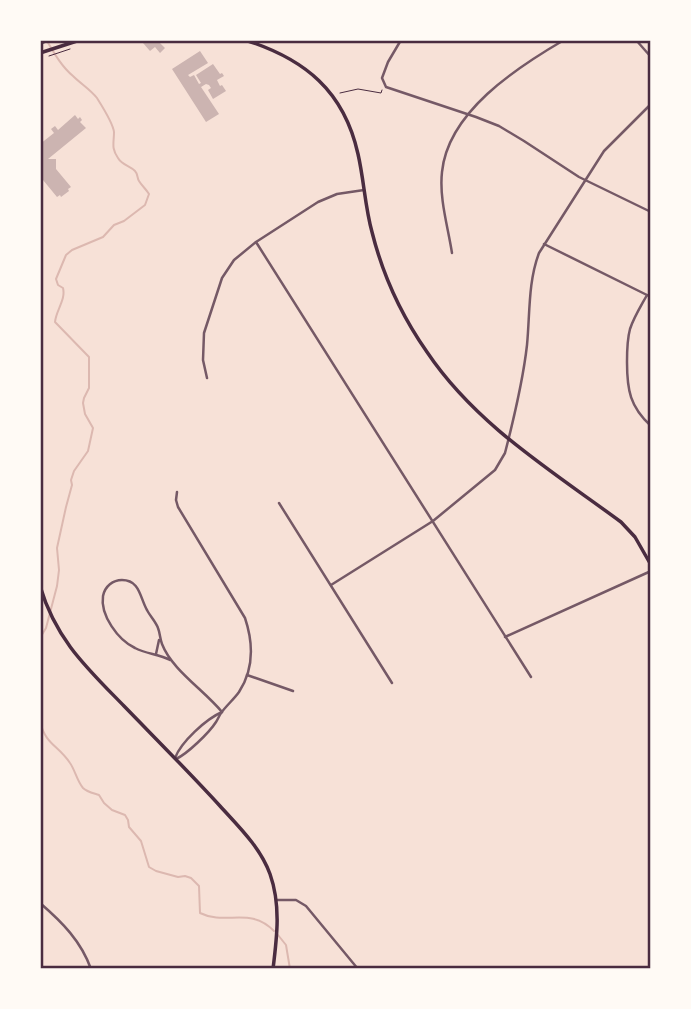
<svg xmlns="http://www.w3.org/2000/svg" width="691" height="1009" font-family="'Roboto Condensed',sans-serif">
<style>
.lines{fill:none;stroke-linecap:round;stroke-linejoin:round}
.stream{stroke:#dcb8b0;stroke-width:2}
.building{fill:#ccb4b1}
.path{stroke:#4a2c40;stroke-width:1}
.minor{stroke:#755966;stroke-width:2.5}
.secondary{stroke:#4a2c40;stroke-width:3.5}
.primary{stroke:#4a2c40;stroke-width:3.5}
.neatline{fill:none;stroke:#4a2c40;stroke-width:2.5}
</style>
<rect width="100%" height="100%" fill="#f7e1d7"/>
<g class="lines">
<!-- stream -->
<g class="stream">
<path d="M40 638 46 628 57 586 59 570 57 548 66 507 72 485 71 480 74 471 88 451 93 428 85 414 83 403 84 398 89 388V357L55 322C56 310 66 300 63 288L58 285 56 279 66 255 72 250 103 237 114 225 124 221 145 205 149 194C146 189 142 186 139 181 137 178 138 174 135 171 130 166 122 165 118 158 111 148 114 143 114 132 113 123 102 106 97 98 90 89 81 84 73 76 62 67 54 53 47 41"/>
<path d="M40 690V714"/>
<path d="M40 722C46 745 58 745 70 763 75 770 77 781 83 788 87 792 93 793 99 795L104 803 112 810 125 815 128 820 129 827 141 841 149 867 156 871 178 877 185 876 191 878 199 886 200 913C226 926 250 906 274 931"/>
<path d="M278 935 286 945 290 969"/>
</g>
</g>
<!-- building -->
<g class="building">
<path d="M146 40H163L160 43 165 48 160 53 155 47 150 51 143 43Z"/>
<path d="M200 51 208 63 188 75 190 77 194 75 199 84 201 83 196 75 213 64 220 74 222 73 224 76 217 80 220 86 222 85 226 91 213 99 208 90 211 88 209 85 206 84 201 87 219 114 206 122 172 69Z"/>
<path d="M75 115 78 119 80 117 82 120 80 122 86 128 48 159H56V169L71 187 68 189 69 191 61 197 60 195 57 197 43 180 40 170V144L54 133 51 129 55 126 58 130Z"/>
</g>
<g class="lines">
<!-- path -->
<g class="path">
<path d="M49 56 70 49"/>
<path d="M340 93 358 89 381 93 382 90"/>
</g>
<!-- minor -->
<g class="minor">
<path d="M401 40 388 62 382 78 386 87 476 117 499 126 524 141 579 177 651 212"/>
<path d="M636 40 651 57"/>
<path d="M256 242 531 677"/>
<path d="M544 244 651 297"/>
<path d="M452 253C448 227 439 198 442 172 448 112 516 68 564 40"/>
<path d="M647 295C641 306 634 317 630 329 627 340 627 351 627 362 627 390 630 407 651 426"/>
<path d="M207 378 203 360 204 333 222 278 234 260 256 242 318 202 337 194 364 190"/>
<path d="M279 503 392 683"/>
<path d="M331 585 433 521 495 470 505 453C514 418 523 381 527 345 530 314 528 282 539 253L604 151 651 104"/>
<path d="M505 637 651 571"/>
<path d="M156 654 159 640"/>
<path d="M170 660C159 654 146 654 135 648 118 640 100 615 103 596 105 586 113 580 122 580 140 580 140 598 147 610 150 616 156 622 158 628 160 633 160 639 162 644 172 670 204 690 222 712"/>
<path d="M247 675 293 691"/>
<path d="M175 758C181 742 206 719 222 712"/>
<path d="M176 759C187 754 209 733 216 722 218 719 219 716 221 713 227 705 234 699 239 692 254 669 253 642 245 618L178 507 176 500 177 492"/>
<path d="M277 900H296L306 906 358 969"/>
<path d="M40 903C62 922 81 941 91 969"/>
</g>
<!-- secondary -->
<g class="secondary">
<path d="M245 40C305 59 344 91 358 154 364 180 365 207 372 232 383 276 401 315 427 352 476 425 552 471 621 522L635 537 651 565"/>
<path d="M40 586C56 640 87 668 124 706 156 739 189 772 220 806 239 827 260 847 270 874 281 905 277 937 273 969"/>
</g>
<!-- primary -->
<g class="primary">
<path d="M40 43 48 40"/>
<path d="M40 53 80 40"/>
</g>
</g>
<!-- border -->
<rect width="691" height="1009" fill="none" stroke="#fffaf5" stroke-width="84"/>
<rect x="42" y="42" width="607" height="925" class="neatline"/>
</svg>
